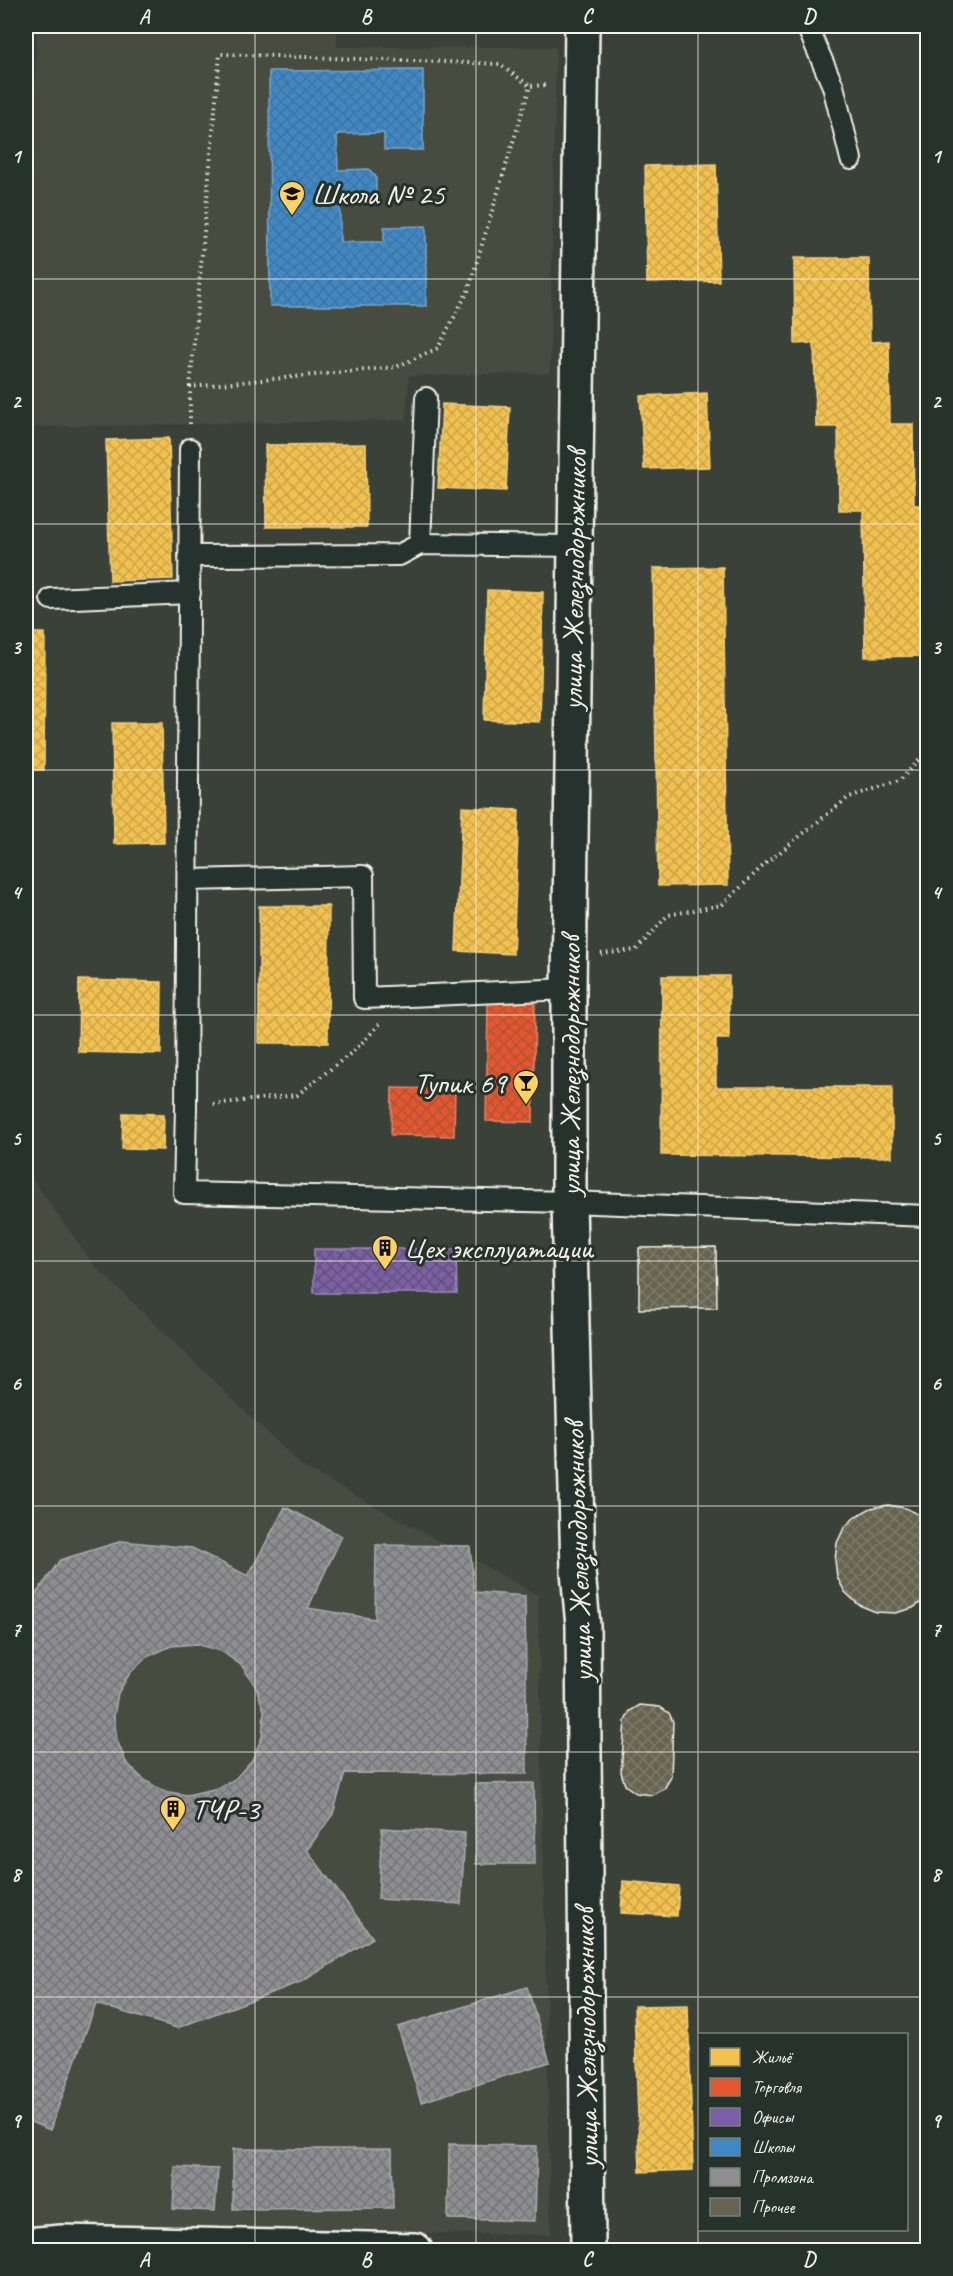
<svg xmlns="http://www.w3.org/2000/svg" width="953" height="2276" font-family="Caveat,sans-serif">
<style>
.built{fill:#464b3f}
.homes{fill:url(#homes-cross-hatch);stroke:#f3cf7c;stroke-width:1.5}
.shops{fill:url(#shops-cross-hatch);stroke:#e98566;stroke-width:1.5}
.offices{fill:url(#offices-cross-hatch);stroke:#9f8aba;stroke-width:1.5}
.schools{fill:url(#schools-cross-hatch);stroke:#75a8d0;stroke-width:1.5}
.industry{fill:url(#industry-cross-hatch);stroke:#acabac;stroke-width:1.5;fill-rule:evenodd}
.building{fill:url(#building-cross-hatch);stroke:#f4f1e8;stroke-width:1.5}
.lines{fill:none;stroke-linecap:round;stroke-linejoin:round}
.service-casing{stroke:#f4f1e8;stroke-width:24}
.minor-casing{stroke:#f4f1e8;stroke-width:38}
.path{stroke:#f4f1e8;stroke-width:4;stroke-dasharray:1.5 4.5;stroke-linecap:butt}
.service{stroke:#26332d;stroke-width:20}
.minor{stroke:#26332d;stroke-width:33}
.grid{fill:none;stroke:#f4f1e8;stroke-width:1.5;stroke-opacity:0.55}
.labels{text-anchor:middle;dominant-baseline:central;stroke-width:6;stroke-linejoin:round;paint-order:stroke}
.poi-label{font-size:30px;fill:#f4f1e8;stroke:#26332d;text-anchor:start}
.street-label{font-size:30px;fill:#f4f1e8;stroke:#26332d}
.neatline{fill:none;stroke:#f4f1e8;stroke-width:2}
.grid-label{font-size:20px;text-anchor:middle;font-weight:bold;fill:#f4f1e8}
</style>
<defs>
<pattern id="homes-cross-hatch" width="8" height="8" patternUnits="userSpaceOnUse" patternTransform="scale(1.5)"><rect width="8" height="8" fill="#f2c14e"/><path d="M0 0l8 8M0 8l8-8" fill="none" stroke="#c8a34c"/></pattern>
<pattern id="shops-cross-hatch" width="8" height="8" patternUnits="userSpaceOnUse" patternTransform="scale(1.5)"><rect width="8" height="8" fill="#e4572e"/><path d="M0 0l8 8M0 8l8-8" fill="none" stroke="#ae5236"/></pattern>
<pattern id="offices-cross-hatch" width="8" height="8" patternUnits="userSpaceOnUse" patternTransform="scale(1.5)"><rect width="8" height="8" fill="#7b5ea7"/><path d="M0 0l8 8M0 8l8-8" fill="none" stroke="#605272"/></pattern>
<pattern id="schools-cross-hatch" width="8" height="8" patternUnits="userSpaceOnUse" patternTransform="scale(1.5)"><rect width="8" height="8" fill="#3f88c5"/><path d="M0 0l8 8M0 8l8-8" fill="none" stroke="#427299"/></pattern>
<pattern id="industry-cross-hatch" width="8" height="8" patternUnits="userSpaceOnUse" patternTransform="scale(1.5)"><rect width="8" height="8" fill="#8d8d92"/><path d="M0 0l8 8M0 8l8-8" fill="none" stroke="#757577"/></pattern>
<pattern id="building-cross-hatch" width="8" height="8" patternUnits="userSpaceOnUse" patternTransform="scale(1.5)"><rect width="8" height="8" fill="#666350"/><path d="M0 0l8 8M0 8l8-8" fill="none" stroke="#7c7a69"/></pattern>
</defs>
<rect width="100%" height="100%" fill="#394138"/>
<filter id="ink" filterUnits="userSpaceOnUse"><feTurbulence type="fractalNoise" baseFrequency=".0167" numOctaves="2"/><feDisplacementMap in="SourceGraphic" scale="12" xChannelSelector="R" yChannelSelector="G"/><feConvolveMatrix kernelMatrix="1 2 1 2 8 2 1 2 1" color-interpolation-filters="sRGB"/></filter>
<g filter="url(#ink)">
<!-- built -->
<g class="built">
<path d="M37 26H337V47H556L550 373 409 376 406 420 26 427V349Z"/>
<path d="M26 1170 94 1265 302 1466 538 1595 551 2235 26 2228Z"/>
</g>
<!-- homes -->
<g class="homes">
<path d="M716 164 719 281 647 283 645 166Z"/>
<path d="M794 258H869L870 342 889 341 890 424H913L914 505H928V656L865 657 863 510H839L838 427H816L814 343 795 344Z"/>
<path d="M707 393 710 467 644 469 640 396Z"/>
<path d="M442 404 510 407 506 491 438 488Z"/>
<path d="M169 438 173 579 110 581 106 440Z"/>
<path d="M366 444 367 527H266L265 445Z"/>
<path d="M723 567 728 885 658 886 653 568Z"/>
<path d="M487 590 543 592 540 722 484 720Z"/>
<path d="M26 633H45L44 770H26Z"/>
<path d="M112 723H162L164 843 114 844Z"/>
<path d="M462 807 519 810 513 954 456 951Z"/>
<path d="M259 906H329L328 1043H259Z"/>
<path d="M662 976H729V1039H716V1087H892V1157L661 1155Z"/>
<path d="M79 980 162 982 161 1054 78 1052Z"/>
<path d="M123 1113 164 1114 163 1150 122 1149Z"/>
<path d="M623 1881 679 1886 677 1916 621 1913Z"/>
<path d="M688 2005 693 2170 640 2172 634 2006Z"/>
</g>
<!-- shops -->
<g class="shops">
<path d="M488 1001 535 1002 533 1122 486 1121Z"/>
<path d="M392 1088 455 1089 454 1136 391 1135Z"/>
</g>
<!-- offices -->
<path class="offices" d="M314 1249H456L457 1293H314Z"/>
<!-- schools -->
<path class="schools" d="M423 70V150H384V133L337 134 338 170 369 169 376 177V196L370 201H340V242H384V227L426 226V306H270L269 71Z"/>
<!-- industry -->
<g class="industry">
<path d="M285 1507 342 1536 308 1608 375 1619 376 1545 470 1546 474 1592 525 1596 527 1774 345 1773 333 1814 307 1850 373 1938 303 1981 177 2028 96 2004 50 2130 26 2120V2004L31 1991 26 1988V1608L60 1560 122 1541 192 1548 248 1576ZM196 1644 221 1651 242 1666 256 1687 264 1711 262 1737 252 1760 235 1779 218 1788 187 1795 163 1791 143 1779 126 1762 117 1740 114 1717 118 1693 130 1673 147 1657 171 1646Z"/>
<path d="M534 1783 535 1864H476L475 1784Z"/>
<path d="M382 1828 465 1833 461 1904 378 1899Z"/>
<path d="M527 1987 550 2062 421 2102 398 2027Z"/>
<path d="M449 2144 537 2146 535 2221 448 2219Z"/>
<path d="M233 2149H392L393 2208 233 2209Z"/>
<path d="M175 2167 218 2169 215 2211 173 2209Z"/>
</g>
<!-- building -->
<g class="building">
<path d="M716 1247 717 1308 639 1309V1248Z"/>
<path d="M888 1505 905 1508 920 1515 928 1523V1597L913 1608 895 1613 876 1612 859 1605 845 1592 837 1577 835 1560 837 1543 844 1528 856 1516 871 1508Z"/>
<path d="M640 1705 660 1707 669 1713 673 1722 671 1777 664 1789 653 1795 636 1793 625 1785 621 1772 625 1721 630 1711Z"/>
</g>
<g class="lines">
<defs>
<g id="service">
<path d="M807 26 833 86 851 159"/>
<path d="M190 449 186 1107 184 1193 569 1202 928 1216"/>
<path d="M420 544 426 398"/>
<path d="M189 556 399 555 420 544 573 546"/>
<path d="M51 599 190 593"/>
<path d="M188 880 363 876 364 998 569 989"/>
</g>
<g id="minor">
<path d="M582 26 569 989V1202L578 1572 583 1625 588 2250"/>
<path d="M26 2245 62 2242 415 2250"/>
</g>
</defs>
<!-- service casing -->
<use href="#service" class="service-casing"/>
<!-- minor casing -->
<use href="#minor" class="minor-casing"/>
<!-- path -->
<g class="path">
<path d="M190 387 220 54 499 64 530 86"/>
<path d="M190 424V387L396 367 438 348 468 291 530 86 547 85"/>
<path d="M601 954 636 950 668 915 722 905 765 864 849 797 899 781 928 751"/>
<path d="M213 1104 297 1095 355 1050 380 1024"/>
</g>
<!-- service -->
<use href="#service" class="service"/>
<!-- minor -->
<use href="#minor" class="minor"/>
</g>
</g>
<!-- grid -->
<path class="grid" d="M255 26V2250M476 26V2250M698 26V2250M26 279H928M26 524H928M26 770H928M26 1015H928M26 1261H928M26 1506H928M26 1752H928M26 1997H928"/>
<!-- icons -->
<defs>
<symbol id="school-pin" viewBox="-11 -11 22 30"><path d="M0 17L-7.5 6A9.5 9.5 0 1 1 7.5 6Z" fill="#ffd166" stroke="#26332d"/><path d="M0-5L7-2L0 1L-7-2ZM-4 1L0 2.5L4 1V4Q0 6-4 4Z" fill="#111"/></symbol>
<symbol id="bar-pin" viewBox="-11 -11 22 30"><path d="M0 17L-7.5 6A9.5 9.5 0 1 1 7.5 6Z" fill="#ffd166" stroke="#26332d"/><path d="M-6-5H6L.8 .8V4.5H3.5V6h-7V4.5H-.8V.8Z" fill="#111"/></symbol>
<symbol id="building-pin" viewBox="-11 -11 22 30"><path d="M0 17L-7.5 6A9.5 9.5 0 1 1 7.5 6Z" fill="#ffd166" stroke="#26332d"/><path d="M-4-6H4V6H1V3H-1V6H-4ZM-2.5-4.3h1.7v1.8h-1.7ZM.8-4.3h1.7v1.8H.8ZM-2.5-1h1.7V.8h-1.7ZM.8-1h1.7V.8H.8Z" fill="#111"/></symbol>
</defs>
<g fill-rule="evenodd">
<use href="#school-pin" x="277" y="179" width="30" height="40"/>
<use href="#bar-pin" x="511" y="1068" width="30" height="40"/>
<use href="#building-pin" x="370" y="1233" width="30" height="40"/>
<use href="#building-pin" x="158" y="1794" width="30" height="40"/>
</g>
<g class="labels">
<!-- poi labels -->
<g class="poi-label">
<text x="312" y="194">Школа № 25</text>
<text x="506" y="1083" text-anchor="end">Тупик 69</text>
<text x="404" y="1248">Цех эксплуатации</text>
<text x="192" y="1809">ТЧР-3</text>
</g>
<!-- street labels -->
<g class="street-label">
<text transform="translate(574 580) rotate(-89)">улица Железнодорожников</text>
<text transform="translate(570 1066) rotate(-90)">улица Железнодорожников</text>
<text transform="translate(578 1552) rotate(-92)">улица Железнодорожников</text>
<text transform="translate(586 2038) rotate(-91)">улица Железнодорожников</text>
</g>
</g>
<!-- margin -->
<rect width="953" height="2276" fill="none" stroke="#26332d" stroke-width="66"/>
<!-- legend -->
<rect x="698" y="2033" width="210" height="198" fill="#26332d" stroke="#787f78" stroke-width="1.5"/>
<rect x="710" y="2048" width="30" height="18" fill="#f2c14e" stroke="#787f78" stroke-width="1.5"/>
<text x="752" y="2063" font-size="18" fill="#f4f1e8">Жильё</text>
<rect x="710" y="2078" width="30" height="18" fill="#e4572e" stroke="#787f78" stroke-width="1.5"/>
<text x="752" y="2093" font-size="18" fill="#f4f1e8">Торговля</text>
<rect x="710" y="2108" width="30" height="18" fill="#7b5ea7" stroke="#787f78" stroke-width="1.5"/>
<text x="752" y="2123" font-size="18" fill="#f4f1e8">Офисы</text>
<rect x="710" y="2138" width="30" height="18" fill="#3f88c5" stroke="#787f78" stroke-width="1.5"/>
<text x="752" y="2153" font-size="18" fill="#f4f1e8">Школы</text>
<rect x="710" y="2168" width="30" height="18" fill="#8d8d92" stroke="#787f78" stroke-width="1.5"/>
<text x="752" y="2183" font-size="18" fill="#f4f1e8">Промзона</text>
<rect x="710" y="2198" width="30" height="18" fill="#666350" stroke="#787f78" stroke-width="1.5"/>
<text x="752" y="2213" font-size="18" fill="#f4f1e8">Прочее</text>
<rect x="33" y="33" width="887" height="2210" class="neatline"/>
<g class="grid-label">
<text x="144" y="23">A</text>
<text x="366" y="23">B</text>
<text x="587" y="23">C</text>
<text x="809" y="23">D</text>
<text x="16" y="163">1</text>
<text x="936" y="163">1</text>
<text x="16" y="408">2</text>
<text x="936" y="408">2</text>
<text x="16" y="654">3</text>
<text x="936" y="654">3</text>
<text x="16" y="899">4</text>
<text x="936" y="899">4</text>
<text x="16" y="1145">5</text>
<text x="936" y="1145">5</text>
<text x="16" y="1390">6</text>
<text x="936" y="1390">6</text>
<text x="16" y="1636">7</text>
<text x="936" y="1636">7</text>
<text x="16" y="1881">8</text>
<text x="936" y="1881">8</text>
<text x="16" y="2127">9</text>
<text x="936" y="2127">9</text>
<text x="144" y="2266">A</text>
<text x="366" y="2266">B</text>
<text x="587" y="2266">C</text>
<text x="809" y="2266">D</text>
</g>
</svg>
